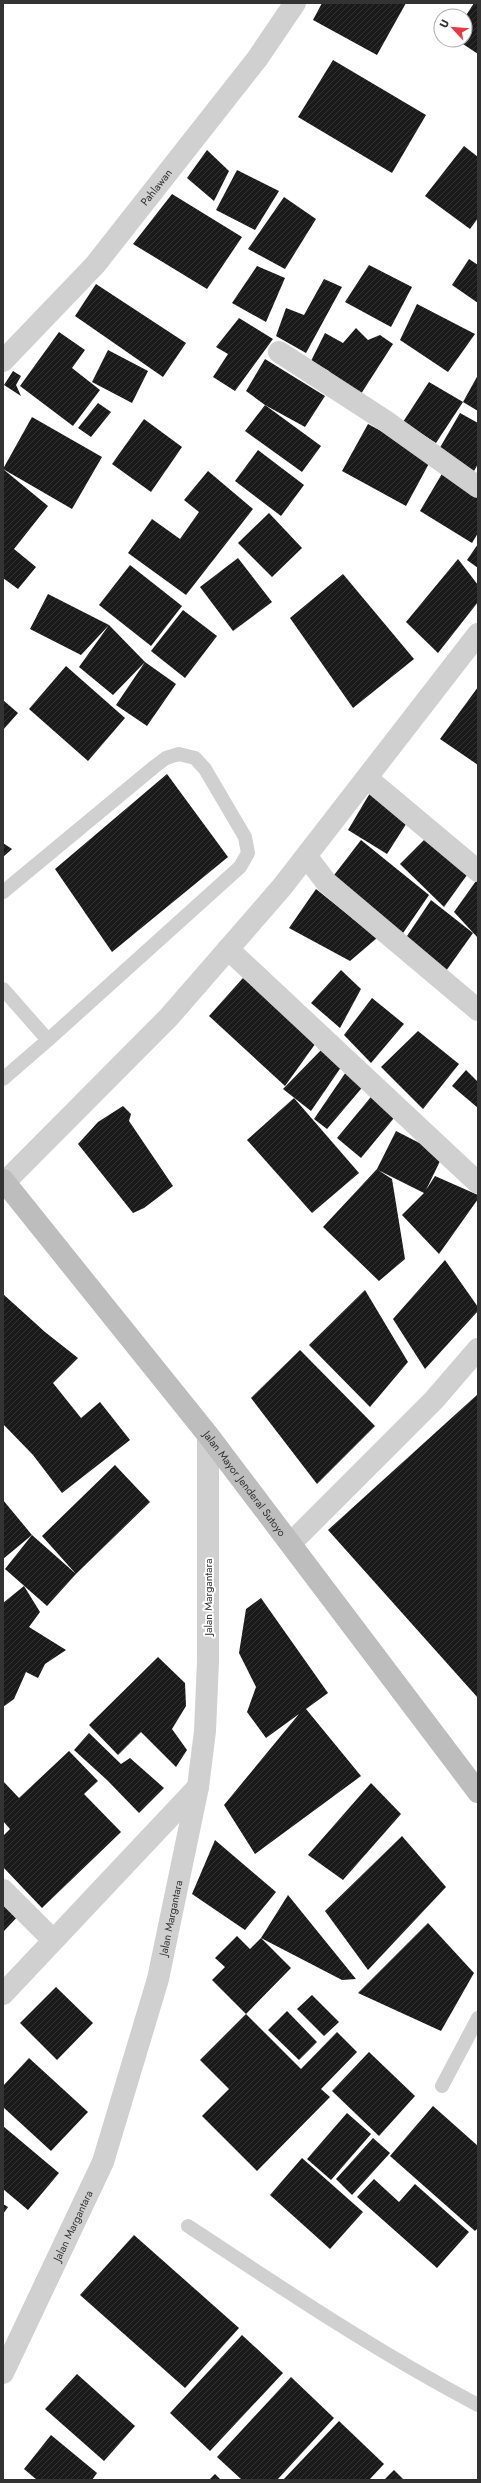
<svg xmlns="http://www.w3.org/2000/svg" width="481" height="2483" font-family="Jost,sans-serif">
<style>
.building{fill:url(#building-hatch)}
.lines{fill:none;stroke-linecap:round;stroke-linejoin:round}
.lane{stroke:#d0d0d0;stroke-width:14}
.street{stroke:#d0d0d0;stroke-width:22}
.secondary{stroke:#bdbdbd;stroke-width:22}
.labels{text-anchor:middle;dominant-baseline:central;stroke-width:4;stroke-linejoin:round;paint-order:stroke}
.street-label{font-size:11px;fill:#333;stroke:#fff}
</style>
<defs>
<pattern id="building-hatch" width="6" height="6" patternUnits="userSpaceOnUse"><rect width="6" height="6" fill="#1a1a1a"/><path d="M-1 1l2-2M0 6l6-6M5 7l2-2" fill="none" stroke="#333"/></pattern>
</defs>
<rect width="100%" height="100%" fill="#fff"/>
<!-- building -->
<g class="building">
<path d="M322 3H406L377 55 313 20Z"/>
<path d="M474 3H478V54L457 40H465V17Z"/>
<path d="M333 60 426 115 392 173 298 117Z"/>
<path d="M464 146 478 157V218L470 229 425 196Z"/>
<path d="M207 150 229 171 214 201 187 178Z"/>
<path d="M237 170 279 191 255 230 216 210Z"/>
<path d="M172 194 242 237 207 289 133 244Z"/>
<path d="M284 197 316 219 285 269 248 249Z"/>
<path d="M469 259 478 265V303L452 285Z"/>
<path d="M369 265 412 287 391 327 345 302Z"/>
<path d="M257 266 285 278 266 322 232 303Z"/>
<path d="M324 279 342 287 306 353 276 336 286 308 304 315Z"/>
<path d="M96 284 186 343 163 377 75 316Z"/>
<path d="M417 304 475 334 448 372 400 340Z"/>
<path d="M239 318 273 339 235 391 213 377 228 354 216 347Z"/>
<path d="M356 328 368 340 380 335 393 344 359 397 333 380 329 371 311 361 325 333 343 343Z"/>
<path d="M59 332 85 350 72 368 100 390 73 426 20 386Z"/>
<path d="M108 350 148 371 132 403 92 382Z"/>
<path d="M265 359 325 396 305 427 265 405 246 391Z"/>
<path d="M13 371 21 376 16 385 21 396 4 385Z"/>
<path d="M478 375V411L463 402Z"/>
<path d="M429 382 463 402 436 443 403 422Z"/>
<path d="M98 403 111 412 91 437 78 428Z"/>
<path d="M265 405 321 446 302 472 245 431Z"/>
<path d="M460 413 478 423V464L474 471 438 451Z"/>
<path d="M32 417 102 457 72 509 3 469Z"/>
<path d="M144 419 182 447 151 492 112 464Z"/>
<path d="M368 424 432 458 406 506 342 471Z"/>
<path d="M258 450 304 485 281 516 235 481Z"/>
<path d="M3 469 48 506 14 549 36 567 18 589 3 578Z"/>
<path d="M208 471 253 509 186 595 128 553 152 519 180 539 199 512 184 500Z"/>
<path d="M443 472 478 494V533L472 543 420 511Z"/>
<path d="M269 513 302 548 272 577 238 543Z"/>
<path d="M478 544V568L467 560Z"/>
<path d="M238 558 272 602 233 631 200 587Z"/>
<path d="M458 559 478 585V602L438 653 406 622Z"/>
<path d="M130 565 182 606 151 646 99 605Z"/>
<path d="M343 574 414 659 353 708 290 618Z"/>
<path d="M48 594 109 625 145 662 176 684 147 726 116 705 145 662 113 695 79 667 109 625 81 655 30 629Z"/>
<path d="M183 610 217 636 185 678 151 651Z"/>
<path d="M66 666 125 718 88 761 29 709Z"/>
<path d="M478 687V765L440 739Z"/>
<path d="M3 700 18 713 3 730Z"/>
<path d="M167 774 228 857 112 952 55 869Z"/>
<path d="M370 793 410 818 387 854 348 830Z"/>
<path d="M431 833 472 868 444 907 400 864Z"/>
<path d="M361 840 429 895 399 939 328 883Z"/>
<path d="M3 843 12 849 3 857Z"/>
<path d="M476 881 478 882V938L454 912Z"/>
<path d="M316 889 377 938 350 961 289 928Z"/>
<path d="M431 900 473 933 446 971 403 942Z"/>
<path d="M341 970 361 989 340 1028 311 1003Z"/>
<path d="M243 978 318 1040 285 1086 209 1016Z"/>
<path d="M372 998 404 1024 371 1063 344 1035Z"/>
<path d="M418 1031 459 1064 423 1109 381 1067Z"/>
<path d="M327 1044 346 1060 311 1111 283 1089Z"/>
<path d="M348 1069 366 1083 327 1129 314 1119Z"/>
<path d="M466 1070 478 1082V1108L452 1086Z"/>
<path d="M375 1092 399 1112 361 1158 337 1138Z"/>
<path d="M294 1098 359 1173 312 1213 247 1140Z"/>
<path d="M123 1106 131 1114 129 1121 173 1186 144 1208 133 1213 78 1144 98 1122Z"/>
<path d="M396 1131 443 1155 426 1190 435 1176 478 1195V1199L439 1254 402 1215 424 1193 378 1170 392 1179 405 1259 379 1281 323 1227 377 1169Z"/>
<path d="M445 1260 478 1307V1311L425 1369 393 1319Z"/>
<path d="M365 1290 408 1362 370 1407 309 1345Z"/>
<path d="M3 1294 45 1332 78 1358 53 1383 81 1418 100 1402 130 1440 62 1493 33 1455 3 1424Z"/>
<path d="M300 1350 375 1426 317 1484 251 1398Z"/>
<path d="M478 1394V1698L328 1530Z"/>
<path d="M115 1465 150 1502 76 1574 47 1606 5 1569 32 1535 76 1574 42 1536Z"/>
<path d="M3 1500 32 1535 3 1559Z"/>
<path d="M24 1586 40 1612 29 1627 66 1650 45 1664 38 1678 26 1672 14 1699 3 1707V1603Z"/>
<path d="M261 1598 328 1693 306 1709 361 1776 255 1854 224 1805 299 1714 266 1738 247 1712 256 1687 239 1653 246 1609Z"/>
<path d="M158 1657 185 1683 186 1706 172 1729 187 1750 176 1767 141 1732 118 1755 89 1725Z"/>
<path d="M89 1733 121 1764 130 1758 164 1788 139 1813 107 1780 74 1750Z"/>
<path d="M69 1751 98 1781 84 1794 121 1832 42 1908 3 1867V1836L10 1829 3 1821V1781L19 1798Z"/>
<path d="M371 1783 401 1814 343 1880 308 1855Z"/>
<path d="M402 1836 446 1887 368 1970 325 1911Z"/>
<path d="M215 1840 276 1892 245 1930 192 1894Z"/>
<path d="M288 1895 356 1979 342 1980 261 1938 291 1968 246 2014 212 1980 225 1967 215 1958 237 1936 250 1949 261 1938Z"/>
<path d="M3 1896 21 1913 3 1932Z"/>
<path d="M428 1923 474 1973 441 2031 358 1993Z"/>
<path d="M56 1987 93 2023 57 2060 20 2023Z"/>
<path d="M312 1995 339 2022 324 2036 297 2009Z"/>
<path d="M287 2011 317 2042 299 2060 268 2030Z"/>
<path d="M246 2014 301 2069 337 2032 357 2052 321 2089 330 2097 257 2171 202 2116 229 2089 200 2060Z"/>
<path d="M369 2052 415 2096 379 2136 332 2091Z"/>
<path d="M29 2058 88 2112 51 2151 3 2107V2086Z"/>
<path d="M433 2106 478 2146V2228L475 2231 390 2156Z"/>
<path d="M347 2113 371 2134 331 2180 307 2159Z"/>
<path d="M3 2126 59 2173 28 2210 3 2189Z"/>
<path d="M373 2138 390 2153 352 2195 336 2179Z"/>
<path d="M302 2158 363 2212 330 2249 270 2195Z"/>
<path d="M374 2179 399 2202 415 2184 469 2232 437 2268 357 2197Z"/>
<path d="M3 2204 8 2207 3 2214Z"/>
<path d="M134 2235 239 2328 185 2388 80 2295Z"/>
<path d="M242 2335 283 2373 210 2451 170 2413Z"/>
<path d="M77 2374 135 2426 104 2461 45 2409Z"/>
<path d="M291 2377 334 2418 277 2480H242L217 2457Z"/>
<path d="M339 2421 384 2464 369 2480H283Z"/>
<path d="M51 2435 97 2473 92 2480H37L24 2469Z"/>
<path d="M394 2470 404 2480H384Z"/>
<path d="M215 2474 221 2480H209Z"/>
</g>
<g class="lines">
<!-- lane -->
<g class="lane">
<path d="M3 892 154 767 166 758 179 754 195 758 205 769 245 837 248 853 240 867 48 1040 3 989"/>
<path d="M3 1079 48 1040"/>
<path d="M442 2086 478 2018"/>
<path d="M188 2226C283 2289 377 2352 478 2405"/>
</g>
<!-- street -->
<g class="street">
<path d="M279 352 384 420 478 487"/>
<path id="s1" d="M3 361 95 265 257 59 295 3"/>
<path d="M368 779 478 871"/>
<path d="M307 857 326 882 478 1010"/>
<path d="M228 949 478 1183"/>
<path d="M3 1184 169 1017 282 887 478 634"/>
<path d="M291 1543 434 1400 478 1349"/>
<path d="M3 1890 53 1940"/>
<path d="M3 1994 198 1787"/>
<path id="s2" d="M3 2373 103 2162 158 1979 198 1787 205 1731 208 1661V1435"/>
</g>
<!-- secondary -->
<path class="secondary" id="s3" d="M3 1180 208 1435 478 1792"/>
</g>
<g class="labels">
<!-- street labels -->
<g class="street-label">
<text stroke="none"><textPath href="#s1" startOffset="232">Pahlawan</textPath></text>
<text stroke="none"><textPath href="#s3" startOffset="388">Jalan Mayor Jenderal Sutoyo</textPath></text>
<text transform="translate(208 1597) rotate(-90)">Jalan Margantara</text>
<text stroke="none"><textPath href="#s2" startOffset="487">Jalan Margantara</textPath></text>
<text stroke="none"><textPath href="#s2" startOffset="163">Jalan Margantara</textPath></text>
</g>
</g>
<!-- border -->
<rect width="481" height="2483" fill="none" stroke="#333333" stroke-width="8"/>
<!-- north arrow -->
<g transform="translate(453 28) rotate(296)"><circle r="19" fill="#ffffff" stroke="#adadad"/>
<path d="M0-3L7 15L0 10L-7 15Z" fill="#e63946"/>
<text y="-6" font-size="11" font-weight="bold" text-anchor="middle" fill="#333333">U</text>
</g>
</svg>
